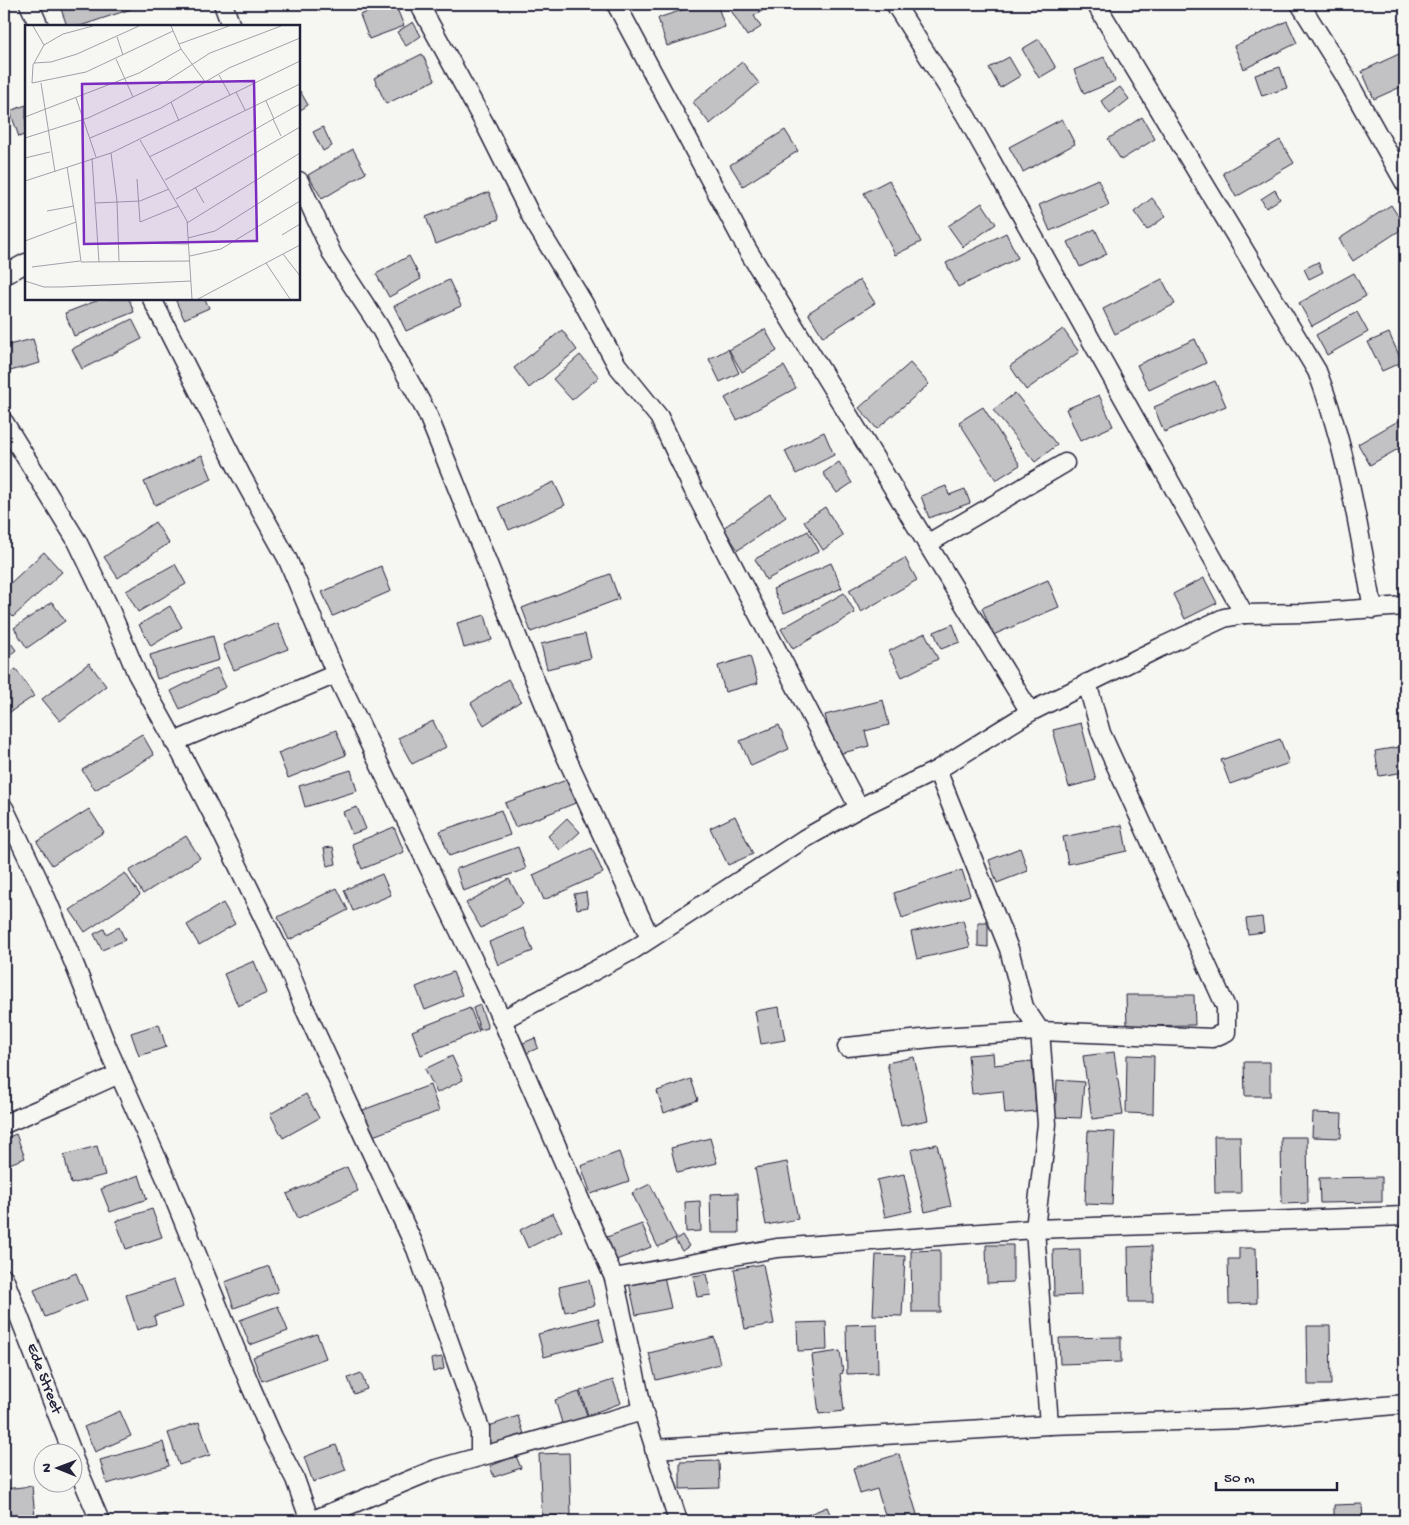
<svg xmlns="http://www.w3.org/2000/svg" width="1409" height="1525" font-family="'Gochi Hand',sans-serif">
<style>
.building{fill:#c2c2c4;stroke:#22223b}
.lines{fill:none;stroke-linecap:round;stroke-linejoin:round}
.minor-casing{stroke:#22223b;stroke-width:21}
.minor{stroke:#f6f6f2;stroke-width:18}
.labels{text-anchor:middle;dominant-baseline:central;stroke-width:4;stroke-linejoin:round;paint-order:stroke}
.street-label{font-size:16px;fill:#22223b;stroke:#f6f6f2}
.inset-road{fill:none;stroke:#a1a1a9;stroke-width:1}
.view{fill:#7b2cbf;fill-opacity:0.15;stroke:#7b2cbf;stroke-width:2.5}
.inset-edge{fill:none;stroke:#22223b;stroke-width:2.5}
</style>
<rect width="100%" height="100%" fill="#f6f6f2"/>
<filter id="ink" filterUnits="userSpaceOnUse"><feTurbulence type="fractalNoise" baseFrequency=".02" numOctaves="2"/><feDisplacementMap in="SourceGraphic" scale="10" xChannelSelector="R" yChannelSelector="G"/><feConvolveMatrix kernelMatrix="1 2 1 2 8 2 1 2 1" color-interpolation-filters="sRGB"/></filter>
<g filter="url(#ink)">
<!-- building -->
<g class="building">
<path d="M68 4H129L131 9 80 26H67L60 6Z"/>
<path d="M389 4H395L404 26 369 39 360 15Z"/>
<path d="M701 4H717L725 27 667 46 658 18Z"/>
<path d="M727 4H773L754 16 761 27 747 36Z"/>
<path d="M1287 21 1297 43 1244 69 1234 46Z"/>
<path d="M413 22 421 36 406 46 397 32Z"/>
<path d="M1039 39 1056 68 1039 78 1022 49Z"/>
<path d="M1405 40V62L1399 42Z"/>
<path d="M422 54 435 80 386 104 374 78Z"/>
<path d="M1399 54 1405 68V85L1374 99 1362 71Z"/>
<path d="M1009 57 1020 76 1000 88 989 68Z"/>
<path d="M1104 57 1115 81 1084 94 1074 70Z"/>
<path d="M742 62 759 83 710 124 693 102Z"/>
<path d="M1280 67 1287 88 1262 96 1255 75Z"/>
<path d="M1120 87 1129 99 1110 114 1101 101Z"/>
<path d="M300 91 308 105 299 111V92Z"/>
<path d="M26 105V134L19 137 10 111Z"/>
<path d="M1142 117 1155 139 1121 160 1108 139Z"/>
<path d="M1062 119 1075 144 1023 172 1009 147Z"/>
<path d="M323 127 332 146 323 151 313 132Z"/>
<path d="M785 130 798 151 743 186 730 165Z"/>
<path d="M1280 140 1294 163 1236 197 1223 173Z"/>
<path d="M353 149 366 173 322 199 308 175Z"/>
<path d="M1098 179 1109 205 1050 231 1039 205Z"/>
<path d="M889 180 921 242 895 255 864 193Z"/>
<path d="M1275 190 1280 199 1266 208 1261 199Z"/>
<path d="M489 192 499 219 436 244 426 217Z"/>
<path d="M1152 198 1166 216 1147 230 1134 212Z"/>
<path d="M982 203 996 224 963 247 948 226Z"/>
<path d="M1391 205 1405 227 1353 261 1339 239Z"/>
<path d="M1095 229 1107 254 1080 267 1068 242Z"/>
<path d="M1006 233 1018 258 958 287 946 263Z"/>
<path d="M409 256 421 279 389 297 376 274Z"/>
<path d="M1318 262 1323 272 1309 279 1304 269Z"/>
<path d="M1354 273 1366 296 1312 326 1299 303Z"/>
<path d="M1162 279 1175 304 1115 334 1103 309Z"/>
<path d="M449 280 461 306 406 331 394 306Z"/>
<path d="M860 280 875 303 823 337 808 313Z"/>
<path d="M101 299H129L134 312 74 336 65 313Z"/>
<path d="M175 299H205L209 308 184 319Z"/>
<path d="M1357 312 1368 332 1327 355 1316 335Z"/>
<path d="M132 319 142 339 82 369 72 349Z"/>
<path d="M765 329 777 351 742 372 729 350Z"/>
<path d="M1063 329 1079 352 1026 390 1010 366Z"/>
<path d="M562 330 577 350 529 388 514 368Z"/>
<path d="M1389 333 1402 362 1382 371 1368 342Z"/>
<path d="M33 339 40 363 10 371 4 346Z"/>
<path d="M1195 339 1206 363 1149 390 1137 365Z"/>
<path d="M728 349 739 373 720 382 709 359Z"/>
<path d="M580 355 599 377 572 400 553 379Z"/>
<path d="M910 363 929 384 877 429 859 408Z"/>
<path d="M784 366 796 388 737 420 725 398Z"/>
<path d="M1215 381 1226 406 1164 432 1154 407Z"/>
<path d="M1015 393 1057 445 1035 462 993 410Z"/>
<path d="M1099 395 1113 426 1080 441 1066 409Z"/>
<path d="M983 407 1020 465 996 480 959 422Z"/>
<path d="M1405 417V445L1370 465 1358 444Z"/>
<path d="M824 432 834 455 796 474 785 451Z"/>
<path d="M202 455 212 479 155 505 144 482Z"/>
<path d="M839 462 852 483 837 493 823 473Z"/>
<path d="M554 482 565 505 509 530 499 507Z"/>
<path d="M946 486 949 495 965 489 970 503 929 518 921 496Z"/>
<path d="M771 495 786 517 738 550 723 528Z"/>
<path d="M825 507 843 536 823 550 804 521Z"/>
<path d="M155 522 169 543 118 578 104 557Z"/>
<path d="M808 531 819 551 766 580 755 559Z"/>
<path d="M44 552 62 572 13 617 4 607V589Z"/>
<path d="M905 558 917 580 861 612 849 590Z"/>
<path d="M831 563 842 588 784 613 773 589Z"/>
<path d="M175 564 186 584 138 612 126 591Z"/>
<path d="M381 566 391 591 333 616 322 592Z"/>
<path d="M610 574 619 599 531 632 522 608Z"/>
<path d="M1204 578 1217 603 1185 619 1173 594Z"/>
<path d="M1048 580 1059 607 993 635 982 608Z"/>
<path d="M844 593 855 613 793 649 781 629Z"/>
<path d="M52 602 65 621 27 648 14 628Z"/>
<path d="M170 606 182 627 151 646 139 625Z"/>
<path d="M485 615 492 640 464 648 457 623Z"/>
<path d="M278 623 288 649 234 670 223 645Z"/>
<path d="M953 624 960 642 941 649 934 632Z"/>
<path d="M925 633 938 659 902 677 889 651Z"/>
<path d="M4 634 16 650 4 660Z"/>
<path d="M585 634 591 658 547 669 541 644Z"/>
<path d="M213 636 219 660 157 679 150 655Z"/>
<path d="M750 656 758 683 725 692 718 666Z"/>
<path d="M89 663 106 686 60 721 42 699Z"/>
<path d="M217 668 226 687 180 709 171 691Z"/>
<path d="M16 669 34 696 4 716V677Z"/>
<path d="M508 679 521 701 484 725 471 703Z"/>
<path d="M883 700 889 725 865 731 869 746 835 755 825 715Z"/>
<path d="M433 721 446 747 412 764 398 738Z"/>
<path d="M1081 723 1096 780 1069 787 1053 730Z"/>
<path d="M779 725 789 749 751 766 740 741Z"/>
<path d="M336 730 346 755 288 778 278 753Z"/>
<path d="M142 734 154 755 95 790 82 770Z"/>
<path d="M1280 739 1289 763 1230 784 1221 760Z"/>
<path d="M1405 746V772L1379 776 1375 751Z"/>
<path d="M351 770 357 791 305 807 299 786Z"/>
<path d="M569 779 578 802 515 827 505 803Z"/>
<path d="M357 807 366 829 352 834 343 812Z"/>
<path d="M89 809 104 832 52 865 37 842Z"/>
<path d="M501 810 510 835 449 856 440 831Z"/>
<path d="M735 816 753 854 728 865 710 828Z"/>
<path d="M567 818 580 832 560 850 548 836Z"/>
<path d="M1122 825 1127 851 1068 864 1063 837Z"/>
<path d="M394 827 404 852 362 869 352 844Z"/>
<path d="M186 836 200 858 143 894 129 871Z"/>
<path d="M333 847 336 864 327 866 324 848Z"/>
<path d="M518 847 526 869 463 891 456 869Z"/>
<path d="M592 848 603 873 544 900 533 875Z"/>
<path d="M1020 848 1028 871 997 883 989 860Z"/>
<path d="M962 870 970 895 902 918 894 893Z"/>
<path d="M125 873 140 895 85 932 70 910Z"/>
<path d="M382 874 391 895 353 911 344 890Z"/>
<path d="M509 879 523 904 481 928 466 903Z"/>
<path d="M337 888 348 910 289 940 278 917Z"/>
<path d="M586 892 588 907 577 909 574 894Z"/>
<path d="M223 903 235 924 199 945 187 925Z"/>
<path d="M1262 917 1264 932 1248 934 1246 919Z"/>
<path d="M963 920 970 947 917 959 911 932Z"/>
<path d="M978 922H988V947L978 946Z"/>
<path d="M119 927 125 940 102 950 94 934 104 929 106 934Z"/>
<path d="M524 928 533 951 498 965 489 942Z"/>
<path d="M254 961 267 993 238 1006 224 974Z"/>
<path d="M453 972 462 995 425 1010 416 987Z"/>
<path d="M1126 995H1194L1195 1025 1127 1026Z"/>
<path d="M480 1005 488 1028 480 1030 473 1008Z"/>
<path d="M779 1007 785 1040 761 1044 755 1011Z"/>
<path d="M470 1008 479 1031 421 1055 412 1031Z"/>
<path d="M159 1024 166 1047 139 1056 131 1033Z"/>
<path d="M535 1038 538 1048 527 1053 523 1043Z"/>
<path d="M1114 1052 1123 1115 1092 1119 1083 1056Z"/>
<path d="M993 1053 994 1065 1032 1061 1036 1111 1005 1114 1003 1091 972 1094 968 1055Z"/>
<path d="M1127 1055 1154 1056 1153 1114 1126 1113Z"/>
<path d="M452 1056 463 1080 437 1093 425 1069Z"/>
<path d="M914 1057 928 1120 901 1126 887 1063Z"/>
<path d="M1244 1062H1270V1096H1245Z"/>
<path d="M691 1079 698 1100 664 1113 657 1091Z"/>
<path d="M1057 1080 1084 1082 1081 1118 1055 1117Z"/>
<path d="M430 1085 439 1111 373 1136 363 1110Z"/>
<path d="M306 1094 319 1118 283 1138 270 1114Z"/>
<path d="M1313 1113 1342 1114 1341 1138 1312 1137Z"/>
<path d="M1088 1131 1115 1132 1112 1205 1085 1204Z"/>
<path d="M16 1134 25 1158 4 1166V1139Z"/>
<path d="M1214 1136H1240L1241 1193H1215Z"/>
<path d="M1281 1137H1307L1308 1203 1282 1204Z"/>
<path d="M710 1138 717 1163 677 1173 671 1148Z"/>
<path d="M937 1144 951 1206 925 1212 911 1150Z"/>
<path d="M97 1146 105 1175 71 1184 64 1155Z"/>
<path d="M619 1152 629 1181 591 1194 581 1166Z"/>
<path d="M787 1162 798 1219 766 1225 755 1168Z"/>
<path d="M347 1167 358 1191 298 1218 287 1194Z"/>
<path d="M904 1174 912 1211 885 1217 877 1180Z"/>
<path d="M139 1175 147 1199 110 1212 101 1189Z"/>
<path d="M1382 1177V1202L1320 1203 1319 1178Z"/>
<path d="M650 1184 676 1238 658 1247 632 1193Z"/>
<path d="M738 1193 739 1233H711L710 1194Z"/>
<path d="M700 1201 701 1231 686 1232 685 1202Z"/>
<path d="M152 1209 162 1237 126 1249 116 1221Z"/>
<path d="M553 1213 562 1231 528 1248 520 1230Z"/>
<path d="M642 1224 651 1247 616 1260 607 1237Z"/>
<path d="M682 1235 689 1246 682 1251 675 1240Z"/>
<path d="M986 1245H1013V1282L987 1283Z"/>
<path d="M1152 1246 1153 1302H1129L1128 1247Z"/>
<path d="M1239 1248H1256L1257 1303 1229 1304 1228 1259H1239Z"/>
<path d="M1080 1249 1081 1295 1054 1296 1053 1250Z"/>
<path d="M940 1250V1312H912L911 1251Z"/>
<path d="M876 1255 905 1256 902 1316 873 1315Z"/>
<path d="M763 1264 774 1324 745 1329 734 1269Z"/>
<path d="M269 1266 278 1292 234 1308 225 1282Z"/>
<path d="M76 1273 87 1300 45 1317 34 1290Z"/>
<path d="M706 1274 711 1295 697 1297 693 1276Z"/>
<path d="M664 1276 671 1308 636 1315 629 1283Z"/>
<path d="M174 1280 183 1307 154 1316 156 1324 137 1330 126 1295Z"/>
<path d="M589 1280 595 1305 565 1312 559 1287Z"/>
<path d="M278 1306 288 1331 250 1345 240 1320Z"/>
<path d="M598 1318 604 1341 544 1357 538 1334Z"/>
<path d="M826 1322 827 1350 798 1351 797 1323Z"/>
<path d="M877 1324 878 1373 847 1374 846 1325Z"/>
<path d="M1307 1326H1330L1331 1385H1308Z"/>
<path d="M317 1334 326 1358 262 1381 253 1357Z"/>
<path d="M714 1337 720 1364 656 1380 649 1353Z"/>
<path d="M1121 1337V1362L1060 1364 1059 1338Z"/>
<path d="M840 1351 843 1373 840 1374 844 1411 819 1414 812 1355Z"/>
<path d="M442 1357 444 1369 433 1372 431 1359Z"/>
<path d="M361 1373 367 1389 354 1394 348 1378Z"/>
<path d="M613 1380 621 1403 588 1415 580 1391Z"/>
<path d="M579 1392 588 1418 563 1426 555 1400Z"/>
<path d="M120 1411 131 1436 95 1452 84 1427Z"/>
<path d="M518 1416 525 1437 494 1448 486 1427Z"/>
<path d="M199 1422 210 1455 179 1465 168 1433Z"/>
<path d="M163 1442 169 1466 107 1484 100 1460Z"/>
<path d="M336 1445 346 1470 313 1482 304 1457Z"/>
<path d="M569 1453 571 1515 542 1516 539 1454Z"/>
<path d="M899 1454 919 1521H887L877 1489 860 1494 853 1468Z"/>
<path d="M516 1456 521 1468 494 1477 490 1466Z"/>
<path d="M719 1461 720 1488 680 1489V1462Z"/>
<path d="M32 1486 35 1517 5 1520 4 1489Z"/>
<path d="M1362 1504 1363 1521H1334V1505Z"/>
<path d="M827 1507 833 1521H792Z"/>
<path d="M165 1514 168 1521H146Z"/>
</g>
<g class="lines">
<defs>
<g id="minor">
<path d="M29 4 39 26"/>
<path d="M223 4 231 26"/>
<path d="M419 4 487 128 532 218 584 304 617 365 659 417 693 489 859 808"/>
<path d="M616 4 747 249 1030 712"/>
<path d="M895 4 966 116 1244 614"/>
<path d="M1096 4 1317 371C1346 447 1359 529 1373 609"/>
<path d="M1300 4 1345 76 1405 183"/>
<path d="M299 181 333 256 379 326 427 413 563 750 650 938"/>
<path d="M4 275 26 263"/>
<path d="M152 299 241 475 287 558 336 674 502 1020 614 1278 643 1411 678 1521"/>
<path d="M4 422 77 541 108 605 137 674 182 755 220 829 288 968 304 1007 416 1249 480 1428V1456"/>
<path d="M927 544 1065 463"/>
<path d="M174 742 336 674"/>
<path d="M937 770 1009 949 1024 1007 1040 1031 1047 1124 1035 1229 1049 1425"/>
<path d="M4 808 38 879 73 961 108 1049 167 1181 251 1387 273 1437 295 1479 310 1521"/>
<path d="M502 1020 633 950 804 839 859 808 937 770 1030 712 1161 647 1224 618 1244 614 1306 613 1405 606"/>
<path d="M847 1047 940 1037 1040 1031 1212 1038 1226 1032V1007L1101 733 1087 683"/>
<path d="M4 1124 68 1097 119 1074"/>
<path d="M4 1278 72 1452"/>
<path d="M614 1278 777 1248 1035 1229 1405 1216"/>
<path d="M654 1449 1049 1425 1242 1419 1405 1404"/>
<path d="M72 1455 100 1521"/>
<path d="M311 1521 436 1469 643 1411"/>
</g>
</defs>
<!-- minor casing -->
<use href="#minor" class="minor-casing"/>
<!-- minor -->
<use href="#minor" class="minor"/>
</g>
</g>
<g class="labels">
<!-- street labels -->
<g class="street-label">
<text transform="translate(43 1379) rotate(69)">Ede Street</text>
</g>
</g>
<!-- overview -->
<g transform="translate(25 25)">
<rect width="275" height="275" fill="#f6f6f2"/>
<path class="inset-road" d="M8 1 19 20 8 40 7 58 61 47 148 6M146 1 156 24 181 58M92 12 98 30M154 19 204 1M19 20 38 9 68 1M91 34 108 72M9 38 26 37 52 29 114 1M194 50 205 70M16 58 30 147M211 67 220 85M51 73 71 132M241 76 249 94M146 77 154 96M0 92 114 48 156 24M248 94 256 111M0 113 63 93 140 57 185 28 256 1M65 113 136 83 204 43 275 13M115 115 162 196 167 274M86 128 92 176 94 236M124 132 275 59M0 133 25 127M67 133 74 237M112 154 115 197 154 181M140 155 275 79M0 156 86 128 275 36M170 162 179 178M151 174 275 102M70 178 115 176 144 164M22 186 49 181M51 197 56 237 165 236M162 198 275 128M257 210 275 199M163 213 190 206 275 152M0 216 51 197 42 142M94 218 164 219M258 229 275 251M165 231 196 224 275 176M241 238 265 274M7 242 55 236M0 256 19 262H36L166 256M173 274 275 220"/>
<path class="view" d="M229 56 232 216 59 219 57 59Z"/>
<rect width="275" height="275" class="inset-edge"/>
</g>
<!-- margin -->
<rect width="1409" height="1525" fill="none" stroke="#f6f6f2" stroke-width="20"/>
<rect x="10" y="10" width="1389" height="1505" fill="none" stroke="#22223b" stroke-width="2" filter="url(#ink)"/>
<!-- north arrow -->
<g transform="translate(58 1468) rotate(271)"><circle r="24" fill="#f6f6f2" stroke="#a1a1a9"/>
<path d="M0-4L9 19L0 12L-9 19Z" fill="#22223b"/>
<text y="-8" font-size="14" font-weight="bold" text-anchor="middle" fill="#22223b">N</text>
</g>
<!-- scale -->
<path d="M1216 1482v8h121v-8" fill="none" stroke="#22223b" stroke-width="2.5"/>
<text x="1224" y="1482" font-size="15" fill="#22223b" stroke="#f6f6f2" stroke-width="4" paint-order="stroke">50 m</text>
</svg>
